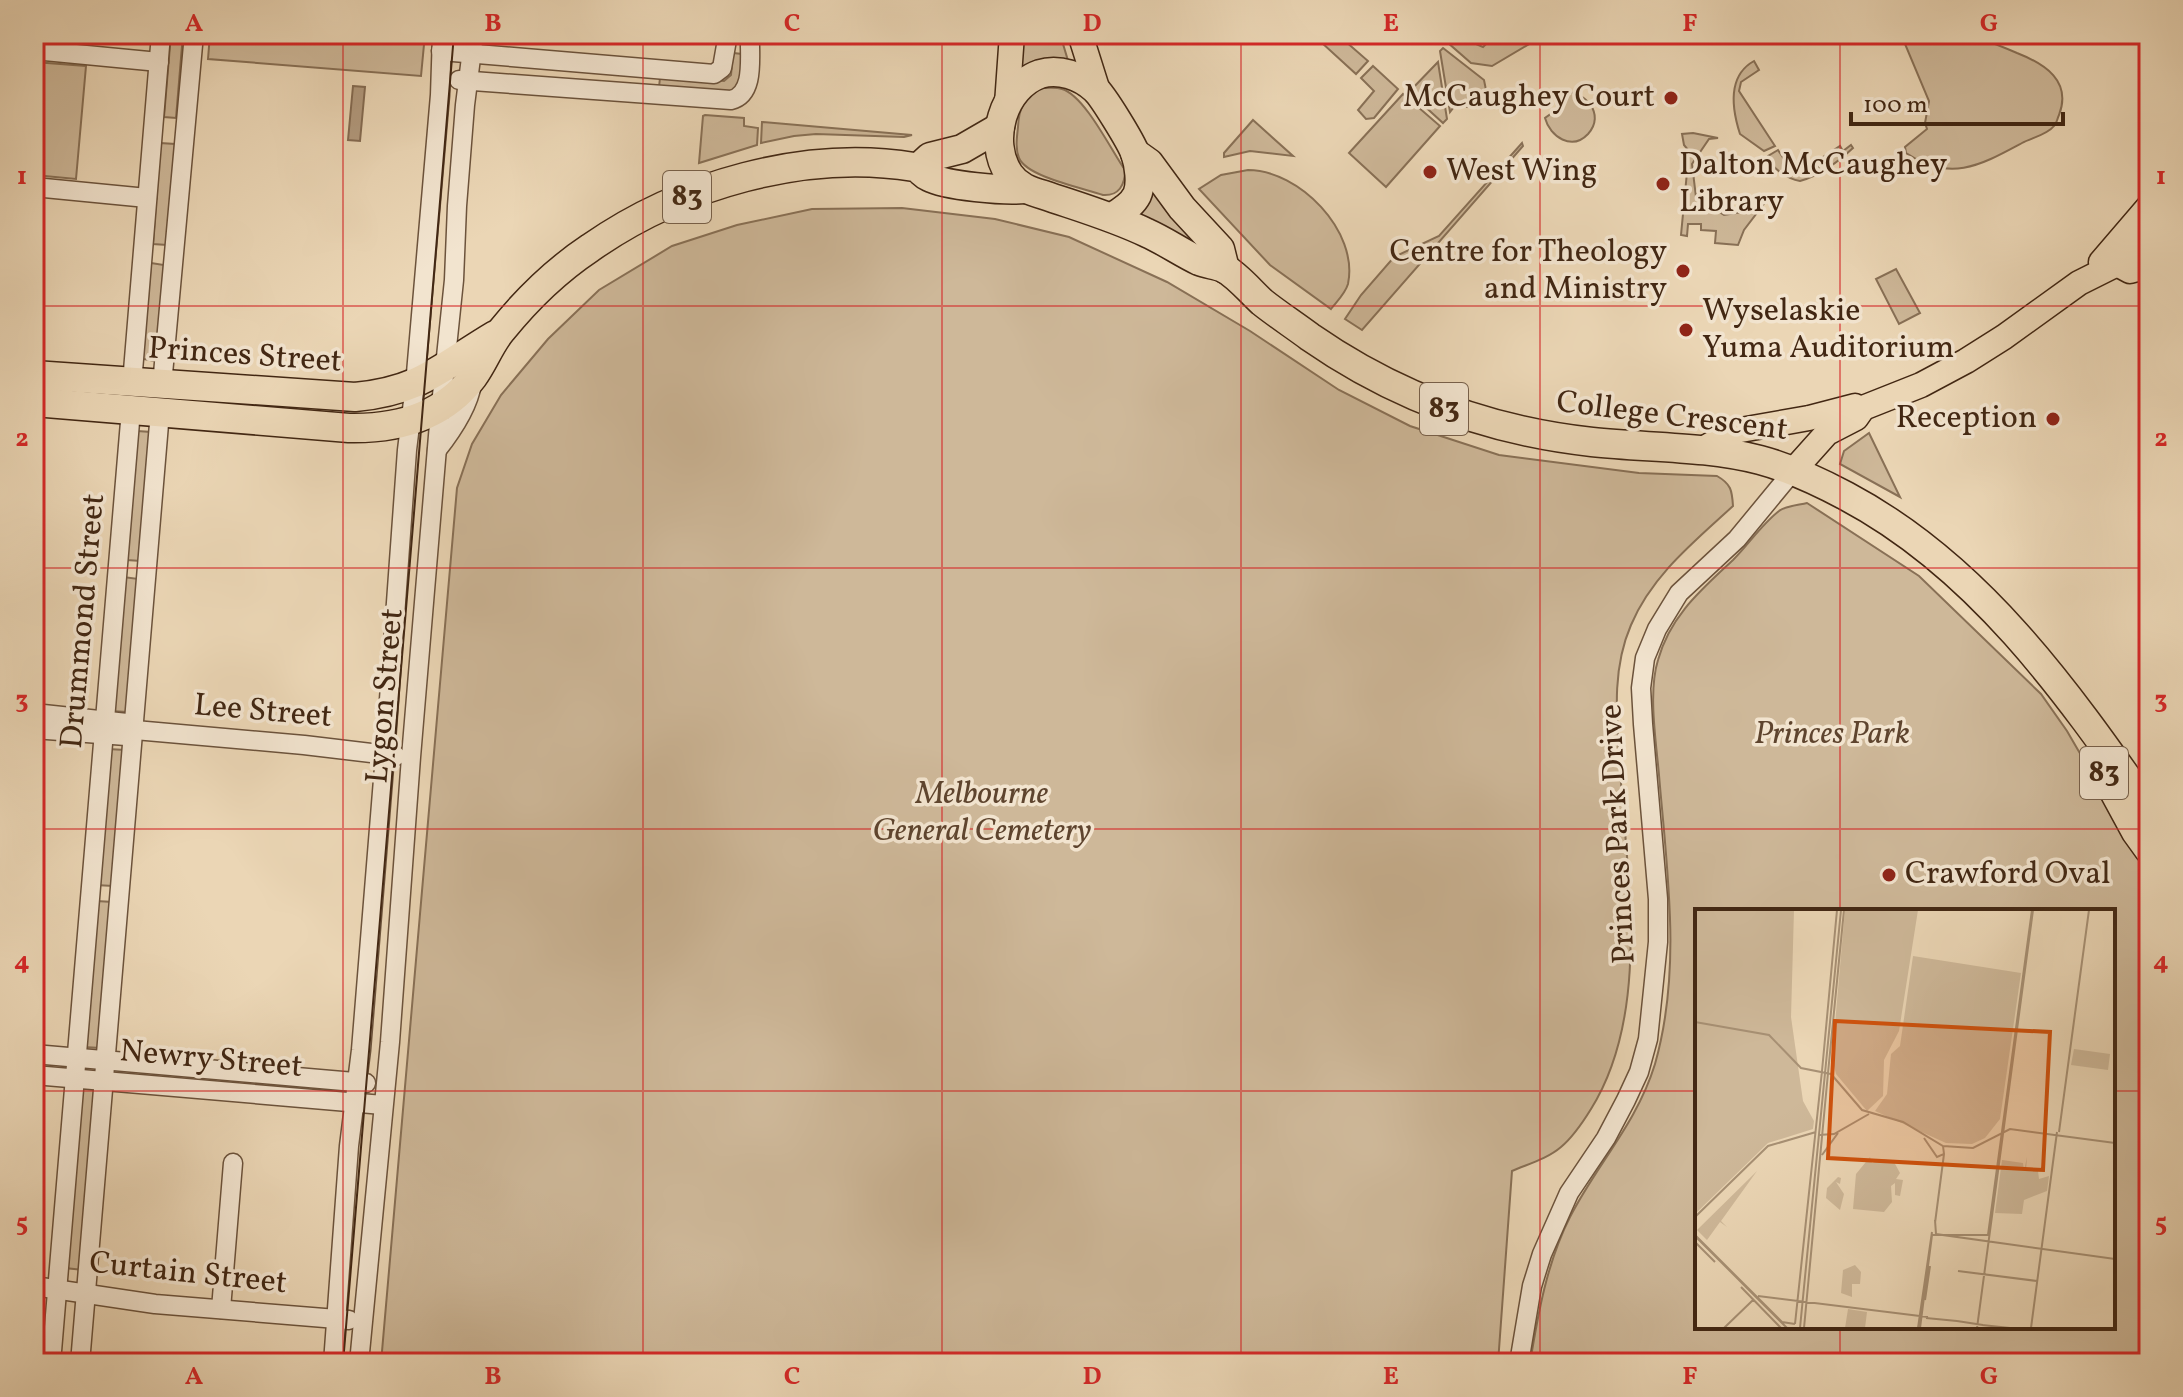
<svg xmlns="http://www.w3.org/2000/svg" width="2183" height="1397" font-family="Vollkorn,serif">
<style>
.green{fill:#ceb899;stroke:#887056;stroke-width:2;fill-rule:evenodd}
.water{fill:#b29a7e;stroke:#856c53;stroke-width:2}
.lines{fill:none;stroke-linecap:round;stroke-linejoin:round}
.minor-casing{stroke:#6c533c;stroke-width:21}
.major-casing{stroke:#422713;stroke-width:27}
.highway-casing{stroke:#422713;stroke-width:31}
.minor{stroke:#f2e4cf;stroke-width:18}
.major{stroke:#ebd6b5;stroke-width:24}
.highway{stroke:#ebd6b5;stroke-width:28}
.tram{stroke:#422713;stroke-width:2}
.grid{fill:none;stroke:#d62828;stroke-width:2;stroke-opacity:0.55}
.poi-dot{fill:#8f2418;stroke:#f2e4cf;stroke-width:3}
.labels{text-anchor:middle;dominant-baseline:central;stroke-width:7;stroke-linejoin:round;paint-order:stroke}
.shield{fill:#f2e4cf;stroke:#77604b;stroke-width:2}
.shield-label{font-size:30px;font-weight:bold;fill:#422713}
.poi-label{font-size:32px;fill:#422713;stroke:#f2e4cf;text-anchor:start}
.street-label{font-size:32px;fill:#422713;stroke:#f2e4cf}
.park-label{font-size:32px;font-style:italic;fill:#5e442e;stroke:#f2e4cf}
.inset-road{fill:none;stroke:#a79074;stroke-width:2}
.view{fill:#cf520d;fill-opacity:0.15;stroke:#cf520d;stroke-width:4}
.inset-edge{fill:none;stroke:#422713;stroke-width:4}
.neatline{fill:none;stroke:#d62828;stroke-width:3}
.grid-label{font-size:26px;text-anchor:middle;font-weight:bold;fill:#d62828}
</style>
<rect width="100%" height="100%" fill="#ebd6b5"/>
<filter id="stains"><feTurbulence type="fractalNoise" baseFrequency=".0025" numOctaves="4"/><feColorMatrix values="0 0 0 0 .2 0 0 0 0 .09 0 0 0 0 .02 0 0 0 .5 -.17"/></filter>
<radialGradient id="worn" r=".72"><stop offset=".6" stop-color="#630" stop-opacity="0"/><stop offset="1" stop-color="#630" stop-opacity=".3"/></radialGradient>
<!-- green -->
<g class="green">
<path d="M171 34H183L176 118 164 117Z"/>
<path d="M210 34H425L421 76 208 59Z"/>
<path d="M1023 34H1060L1069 64 1020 69Z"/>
<path d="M1330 34H1337L1368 61 1356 74 1322 43Z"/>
<path d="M1453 34 1483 47 1494 36 1499 39C1508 33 1521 31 1530 38L1531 43 1492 66 1471 63 1447 42Z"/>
<path d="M1952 34C1975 35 1996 44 2017 53 2045 64 2072 81 2059 115 2057 119 2057 123 2054 126 2047 135 2031 138 2022 143 1981 165 1950 183 1906 153L1905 147 1927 129 1925 123 1929 101 1905 44Z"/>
<path d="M1443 48 1484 80 1486 90 1467 107 1462 103H1457L1450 112 1440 51Z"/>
<path d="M733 53 742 54 740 84 735 92 659 87 660 78 663 76 724 81 731 75Z"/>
<path d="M1754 61 1759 70 1741 82 1739 91 1775 146 1764 151 1740 134C1732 109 1727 76 1754 61Z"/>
<path d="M34 62 86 66 76 179 34 175Z"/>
<path d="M1438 62 1447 119 1443 123 1409 92Z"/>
<path d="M1373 66 1398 89 1374 118 1366 119 1358 110 1374 91 1361 78Z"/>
<path d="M1042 88C1048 88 1056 87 1062 89 1085 96 1111 150 1125 170 1125 185 1119 196 1103 195 1083 188 1027 177 1019 158 1015 148 1017 137 1018 127 1019 106 1024 98 1042 88Z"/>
<path d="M1564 92C1585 91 1606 114 1588 134 1572 151 1550 137 1545 118L1562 106Z"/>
<path d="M1403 94 1440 126 1386 187 1349 153Z"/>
<path d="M705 115 744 118V126L758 128 757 145 699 163 703 116Z"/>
<path d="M1253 120 1293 156 1250 151 1224 157V153Z"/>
<path d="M762 122H763L912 135 904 137 816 134 794 136 761 143Z"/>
<path d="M1693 133 1718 138 1709 139 1692 164 1696 197 1724 215 1755 210 1759 205H1763L1744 230 1738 245 1715 243 1716 231 1701 230V224H1688L1687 236 1681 235 1689 151 1684 145 1682 134Z"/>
<path d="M160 143 175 144 167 245 153 244Z"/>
<path d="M1522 143 1523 146 1362 330 1345 319 1361 295 1394 257 1439 236Z"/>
<path d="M1851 145 1853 148C1839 161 1819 176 1800 181 1788 179 1770 168 1768 156L1778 150 1793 173 1804 168 1808 174 1820 166 1817 161 1840 146 1843 151Z"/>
<path d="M1248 170C1299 170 1359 231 1348 284 1345 294 1337 301 1331 309L1270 265 1199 189 1221 175Z"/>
<path d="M1151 183 1208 251 1140 215 1146 207Z"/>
<path d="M902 208 995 219 1069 237 1167 282 1250 331 1339 390 1410 426 1499 455 1639 473 1717 476C1731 484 1732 490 1733 506 1695 541 1652 575 1631 625 1611 671 1617 720 1620 769 1627 876 1651 1013 1591 1109 1583 1122 1573 1137 1561 1147 1547 1159 1528 1164 1512 1171L1498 1363H381L457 488 472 444 501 395 548 339 599 290 672 246 737 225 812 209Z"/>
<path d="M151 263 164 265 156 361 143 359Z"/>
<path d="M1896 269 1920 313 1899 324 1876 279Z"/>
<path d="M137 431 151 432 141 561 127 560Z"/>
<path d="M1869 433 1900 497 1840 464 1844 451Z"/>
<path d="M1807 503 1919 576 2041 694 2067 731 2143 862 2149 886V1363H1530C1538 1314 1547 1262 1570 1217 1597 1164 1637 1123 1655 1064 1682 969 1667 871 1659 775 1656 741 1648 692 1658 660 1670 616 1701 590 1733 560 1748 545 1762 524 1779 511 1785 506 1799 505 1807 503ZM1697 911H2113V1327H1697Z"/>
<path d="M123 577 139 579 127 712 111 711Z"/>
<path d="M108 749 125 750 113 886 96 885Z"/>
<path d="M96 901 113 902 101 1048 83 1047Z"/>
<path d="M79 1088 97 1090 83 1270 65 1268Z"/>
</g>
<!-- water -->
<path class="water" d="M353 86 365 87 360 141 348 140Z"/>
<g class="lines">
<defs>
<g id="minor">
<path d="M34 50 159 62"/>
<path d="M441 51 714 74 722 68 728 34"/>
<path d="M459 80 731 100C756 94 749 55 750 34"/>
<path d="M34 187 147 198"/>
<path d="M132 383 161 34"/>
<path d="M162 385 194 34"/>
<path d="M437 450C452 431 468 408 472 384"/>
<path d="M34 713 127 723 135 730 304 745 396 756"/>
<path d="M34 729 126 736 135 730"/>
<path d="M34 1054 366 1083"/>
<path d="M34 1075 383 1105"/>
<path d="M34 1286 155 1304 349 1320"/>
<path d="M221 1309 233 1163"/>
<path d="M51 1363 131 410"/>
<path d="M80 1363 160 412"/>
<path d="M333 1363 349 1146 361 1050 385 755 407 450 415 385 440 95 442 34"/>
<path d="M359 1363 390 1042 411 757 439 424 454 280 457 206 465 105 474 34"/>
<path d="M1519 1363 1532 1286 1542 1254 1569 1193 1606 1138 1626 1100 1639 1072 1648 1039 1658 942V899L1643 724 1641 688 1645 658 1657 629 1679 593 1737 539 1793 471"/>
</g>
<g id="major">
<path d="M1080 34 1098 91"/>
<path d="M1007 104 1012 34"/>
<path d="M2101 262 2149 206"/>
<path d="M2117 264 2130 271 2149 266"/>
<path d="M1701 450 1735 431 1809 418 1855 406"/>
<path d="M1793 471 1827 433 1856 418 1863 408 1921 385 1966 361 2004 337 2079 283 2117 264 2130 252 2149 245"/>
</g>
<g id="highway">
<path d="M1135 153 1149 163 1182 208 1220 249 1225 269"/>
<path d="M918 168 930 157 962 149 1000 127"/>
<path d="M1112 217C1121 212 1132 205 1137 195 1142 184 1139 164 1135 153 1131 142 1103 96 1095 89 1081 76 1059 68 1040 74 1003 87 987 141 1009 174 1018 187 1030 191 1044 195 1079 207 1114 217 1147 233 1165 241 1182 253 1199 261 1207 264 1216 265 1224 268 1238 276 1250 291 1262 302 1277 314 1294 325 1310 337 1395 396 1489 431 1592 442 1648 448 1705 446 1760 460 1790 468 1818 481 1846 496 1978 566 2065 689 2149 809"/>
<path d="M34 375 355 397C421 391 441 367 495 335"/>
<path d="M34 402 349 428C397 429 443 417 473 377 484 362 490 344 502 330 527 299 557 270 590 248 680 185 805 149 914 167 921 169 922 174 929 177 946 186 1005 191 1024 189"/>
<path d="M2098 762 2136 832 2149 850"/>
</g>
</defs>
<!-- minor casing -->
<use href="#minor" class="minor-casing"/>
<!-- major casing -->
<use href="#major" class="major-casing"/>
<!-- highway casing -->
<use href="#highway" class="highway-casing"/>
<!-- minor -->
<use href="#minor" class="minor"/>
<!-- major -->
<use href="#major" class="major"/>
<!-- highway -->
<use href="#highway" class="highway"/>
<!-- tram -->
<path class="tram" d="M343 1363 454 34"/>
</g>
<!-- grid -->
<path class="grid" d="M343 34V1363M643 34V1363M942 34V1363M1241 34V1363M1540 34V1363M1840 34V911M34 306H2149M34 568H2149M34 829H2149M34 1091H1697M2113 1091H2149M1840 1327V1363"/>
<!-- markers -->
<g class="poi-dot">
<circle cx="1671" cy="98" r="8"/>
<circle cx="1430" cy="172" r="8"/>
<circle cx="1663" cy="184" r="8"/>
<circle cx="1683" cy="271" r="8"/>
<circle cx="1686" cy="330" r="8"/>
<circle cx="2053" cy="419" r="8"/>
<circle cx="1889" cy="875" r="8"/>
</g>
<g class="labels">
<!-- shield labels -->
<g class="shield">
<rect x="663" y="171" width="48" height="52" rx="6"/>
<rect x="1420" y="383" width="48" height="52" rx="6"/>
<rect x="2080" y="747" width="48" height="52" rx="6"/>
</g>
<g class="shield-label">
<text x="687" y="197">83</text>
<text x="1444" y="409">83</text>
<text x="2104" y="773">83</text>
</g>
<!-- poi labels -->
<g class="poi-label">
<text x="1655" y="98" text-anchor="end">McCaughey Court</text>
<text x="1679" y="166">Dalton McCaughey<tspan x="1679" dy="37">Library</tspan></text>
<text x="1446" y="172">West Wing</text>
<text x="1667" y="253" text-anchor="end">Centre for Theology<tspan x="1667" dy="37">and Ministry</tspan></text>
<text x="1702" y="312">Wyselaskie<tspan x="1702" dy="37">Yuma Auditorium</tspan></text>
<text x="2037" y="419" text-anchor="end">Reception</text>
<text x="1905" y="875">Crawford Oval</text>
</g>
<!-- street labels -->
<g class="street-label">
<text transform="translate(245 356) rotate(4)">Princes Street</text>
<text transform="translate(1672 417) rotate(7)">College Crescent</text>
<text transform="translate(84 621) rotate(-85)">Drummond Street</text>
<text transform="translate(386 696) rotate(-85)">Lygon Street</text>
<text transform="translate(263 712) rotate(5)">Lee Street</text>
<text transform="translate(1619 834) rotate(-93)">Princes Park Drive</text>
<text transform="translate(211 1060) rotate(5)">Newry Street</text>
<text transform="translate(188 1274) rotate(6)">Curtain Street</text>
</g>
<!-- park labels -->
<g class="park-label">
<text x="1832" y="735">Princes Park</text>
<text x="982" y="795">Melbourne<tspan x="982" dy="37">General Cemetery</tspan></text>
</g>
</g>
<!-- overview -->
<g transform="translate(1695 909)">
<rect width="420" height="420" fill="#ebd6b5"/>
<path d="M0 1H99L96 108 108 192 119 212 118 220 73 234 0 305ZM150 1H223L204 122 189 151 188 187 172 202 141 165 137 149ZM218 47 326 64 305 210 290 229 277 235 251 234 180 202 192 185 196 145 205 137ZM379 140 415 145 413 161 376 156ZM175 248 177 254 189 250 199 253 205 264 201 270 208 271 205 287 200 286V274L196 277 197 293 189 303 158 300 161 265ZM332 248 331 262H343L344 270 354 267 352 282 329 291 327 305 300 304 307 251 328 254 329 262ZM62 262 26 312 32 318 25 313 12 331 2 321ZM143 268 146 269 145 275 141 273 149 285 145 301 131 289 132 279ZM160 356 166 363 165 375H157V388L146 384 148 361ZM153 400 172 403 170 419H150Z" fill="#ceb899"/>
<path class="inset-road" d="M0 113 74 126 106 159 136 165 167 201 208 213 248 237 278 239 315 220 420 234M127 162 142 1M133 164 149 1M364 223 394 1M123 226 139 225 174 205M229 229 242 248 249 245 248 237M127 246 143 224M0 308 73 237 121 223M240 311 241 325 420 350M240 314 249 245M0 326 87 413 100 415M0 327 92 419M0 333 20 353M263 362 342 372M46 378 86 419M63 387 233 408M230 391 235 357M231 409 262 412M262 412 288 416M100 415 127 162M287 416 315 419M29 419 58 391M105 419 146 1M109 419 133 164M223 419 237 323M225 419 237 326H293L337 1M282 419 338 1M336 419 362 223"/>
<path class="view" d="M140 112 355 123 348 261 133 249Z"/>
<rect width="420" height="420" class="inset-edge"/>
</g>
<!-- margin -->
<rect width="2183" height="1397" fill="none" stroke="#ebd6b5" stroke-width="88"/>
<!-- scale -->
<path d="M1851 112v12h212v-12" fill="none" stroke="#422713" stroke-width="4"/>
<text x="1863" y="112" font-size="24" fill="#422713" stroke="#f2e4cf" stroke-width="6" paint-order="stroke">100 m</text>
<rect x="44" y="44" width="2095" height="1309" class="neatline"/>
<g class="grid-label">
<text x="194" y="31">A</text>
<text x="493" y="31">B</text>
<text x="792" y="31">C</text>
<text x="1092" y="31">D</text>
<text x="1391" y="31">E</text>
<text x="1690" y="31">F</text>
<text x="1989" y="31">G</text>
<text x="22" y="184">1</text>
<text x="2161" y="184">1</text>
<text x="22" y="446">2</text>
<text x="2161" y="446">2</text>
<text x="22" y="708">3</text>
<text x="2161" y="708">3</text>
<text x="22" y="969">4</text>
<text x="2161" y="969">4</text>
<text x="22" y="1231">5</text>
<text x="2161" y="1231">5</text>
<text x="194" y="1384">A</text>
<text x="493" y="1384">B</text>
<text x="792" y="1384">C</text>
<text x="1092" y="1384">D</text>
<text x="1391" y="1384">E</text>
<text x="1690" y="1384">F</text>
<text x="1989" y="1384">G</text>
</g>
<rect width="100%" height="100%" filter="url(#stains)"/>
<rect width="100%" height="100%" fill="url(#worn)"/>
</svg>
